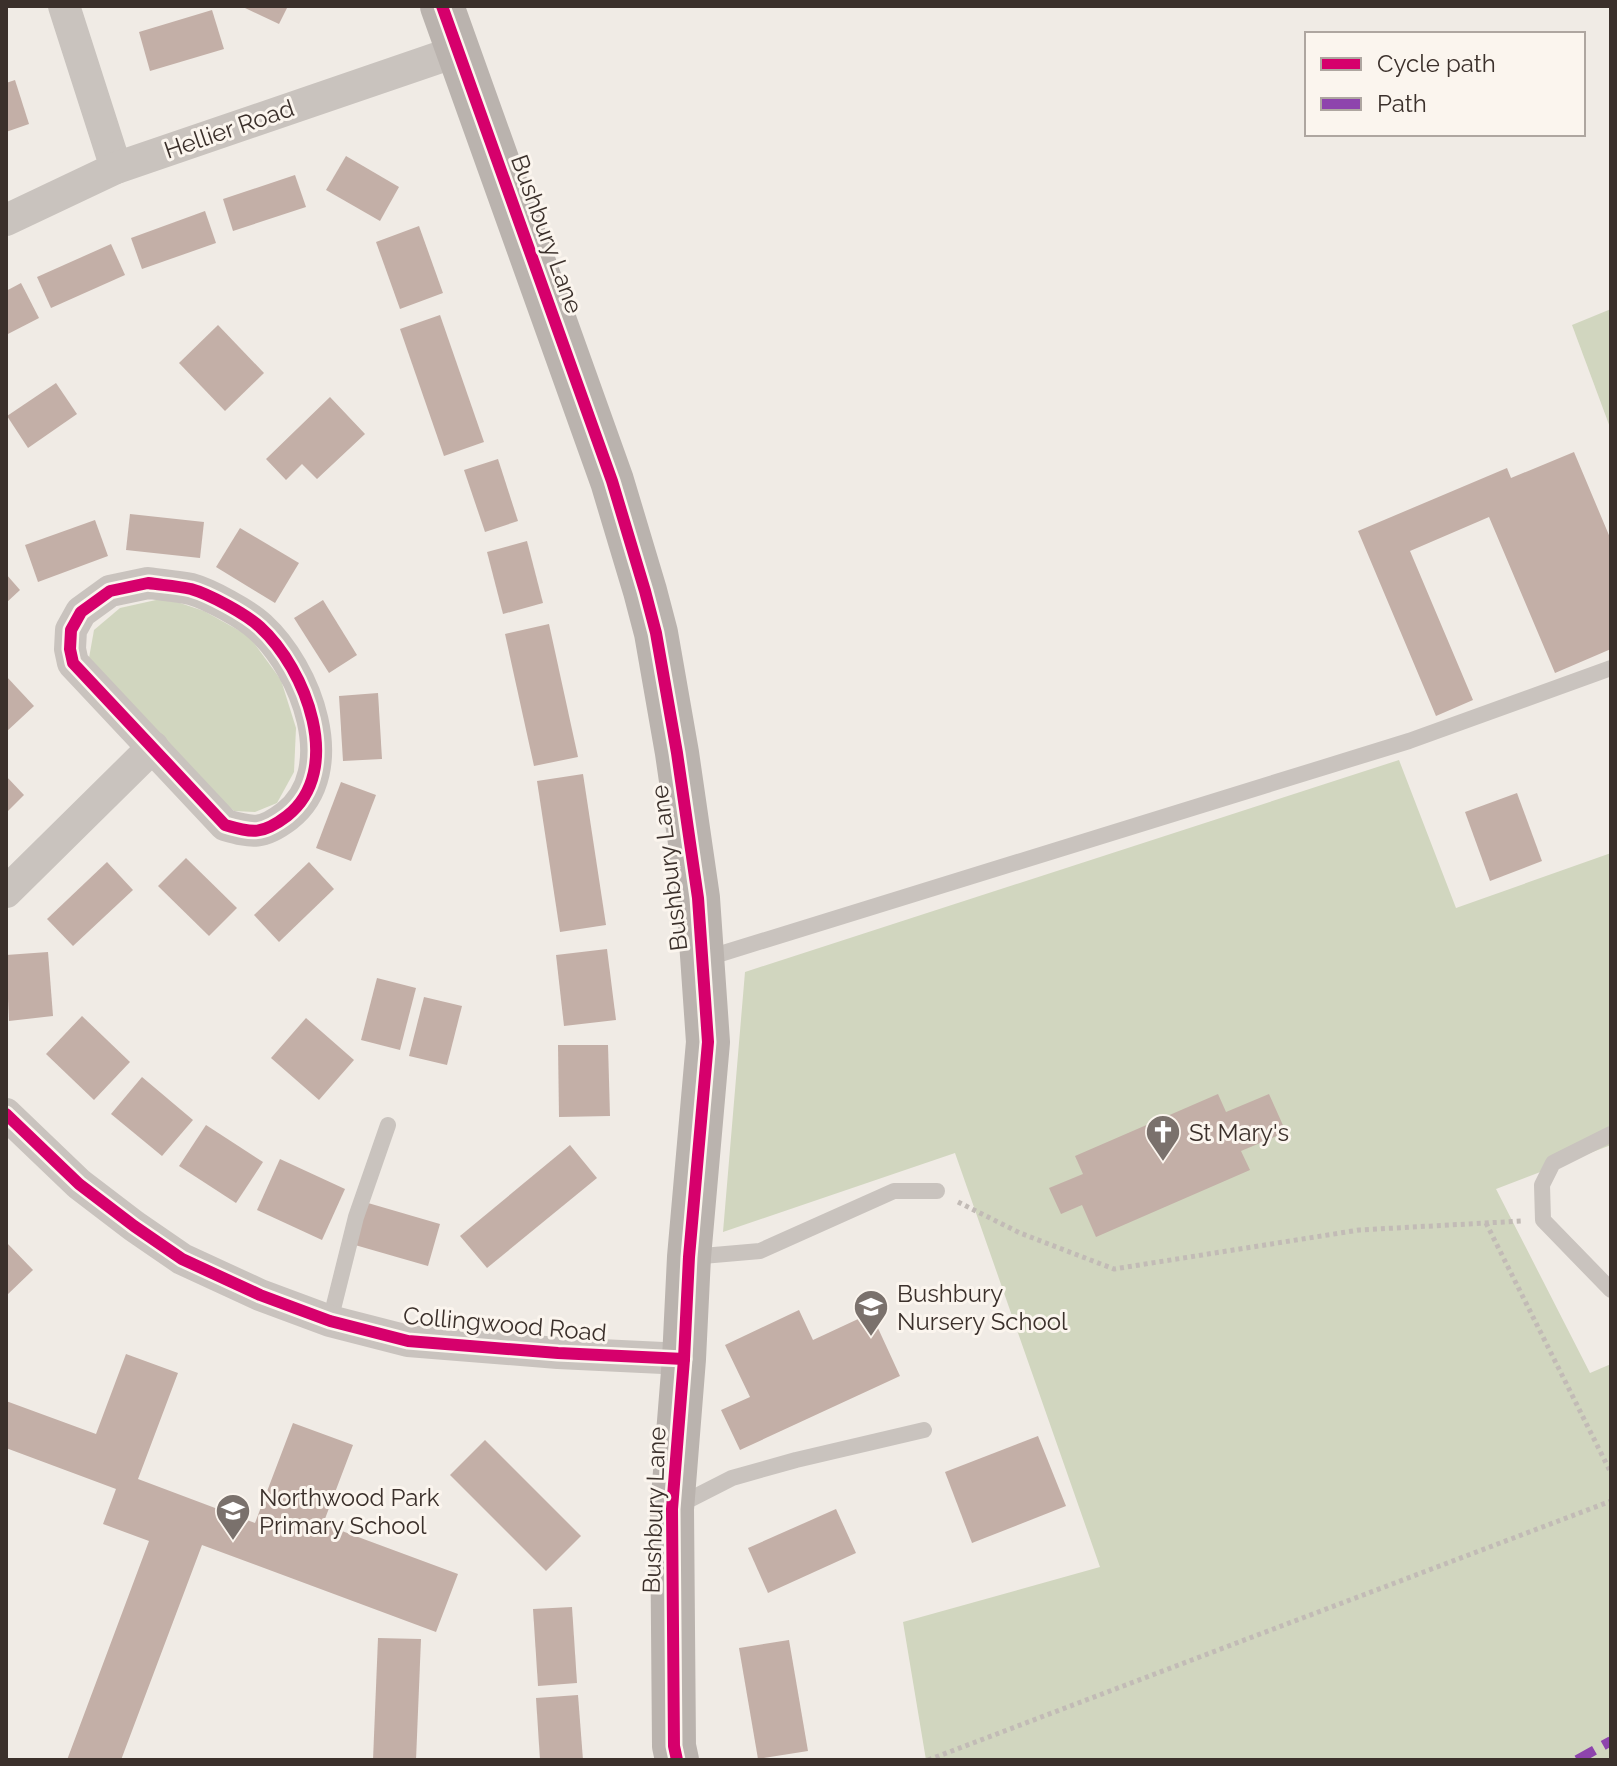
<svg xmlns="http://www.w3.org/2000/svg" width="1617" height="1766" font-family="Raleway,sans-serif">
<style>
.green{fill:#d1d6bf}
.building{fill:#c3afa7}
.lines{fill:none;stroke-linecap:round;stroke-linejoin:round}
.path{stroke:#c2bbb6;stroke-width:5;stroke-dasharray:4 4;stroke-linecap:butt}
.lane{stroke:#c9c3be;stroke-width:16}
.street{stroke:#c9c3be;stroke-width:32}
.secondary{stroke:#bab3ae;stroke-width:44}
.quiet{stroke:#8e44ad;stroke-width:10;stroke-dasharray:20 10;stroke-linecap:butt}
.cycleway-casing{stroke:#fbf5ee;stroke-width:17}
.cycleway{stroke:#d6006c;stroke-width:12}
.labels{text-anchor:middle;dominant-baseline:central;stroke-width:6;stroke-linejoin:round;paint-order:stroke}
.street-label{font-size:24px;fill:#3b302b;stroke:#fbf5ee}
.poi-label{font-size:24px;fill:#3b302b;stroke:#fbf5ee;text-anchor:start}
</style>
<rect width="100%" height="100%" fill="#f0ebe5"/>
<!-- green -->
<g class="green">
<path d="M1611 309V430L1572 325Z"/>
<path d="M165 598 204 611 249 636 281 680 296 728 294 772 277 803 255 812 234 811 212 792 89 658 94 630 120 608Z"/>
<path d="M1399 760 1456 908 1611 853V1145L1496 1189 1590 1373 1611 1364V1760H926L903 1622 1100 1567 955 1153 723 1232 745 972Z"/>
</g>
<!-- building -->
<g class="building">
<path d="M246 6H288L279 24 245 8Z"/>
<path d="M212 10 224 49 150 71 139 32Z"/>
<path d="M15 80 29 124 6 132V83Z"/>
<path d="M346 156 399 187 380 221 326 190Z"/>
<path d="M295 175 306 207 233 231 223 199Z"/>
<path d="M205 211 216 243 142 269 131 238Z"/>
<path d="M419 226 443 293 400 309 376 242Z"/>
<path d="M111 244 125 275 51 308 37 277Z"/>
<path d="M21 283 39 318 6 335V291Z"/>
<path d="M440 315 484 442 444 456 400 329Z"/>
<path d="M218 325 264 373 225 411 179 363Z"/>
<path d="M56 383 77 414 28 448 7 416Z"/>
<path d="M330 397 365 434 317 479 302 464 286 480 266 459Z"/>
<path d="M1574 452 1611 540V649L1555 673 1489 517 1410 551 1473 700 1436 716 1358 531 1507 468 1511 478Z"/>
<path d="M498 459 518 521 485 532 464 470Z"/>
<path d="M130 514 204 522 200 558 126 550Z"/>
<path d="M95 520 108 556 38 582 25 545Z"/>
<path d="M240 528 299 563 275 603 216 567Z"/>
<path d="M527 541 543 603 503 614 487 552Z"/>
<path d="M6 574 20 590 6 603Z"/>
<path d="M323 600 357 655 329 673 294 618Z"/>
<path d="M549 624 578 757 534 766 505 634Z"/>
<path d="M6 676 34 706 6 732Z"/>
<path d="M378 693 382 759 343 761 339 696Z"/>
<path d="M583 774 606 925 560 932 537 781Z"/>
<path d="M6 776 24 795 6 813Z"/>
<path d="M341 782 376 795 351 861 316 848Z"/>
<path d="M1517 793 1542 861 1490 881 1465 812Z"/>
<path d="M186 858 237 908 209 936 158 886Z"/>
<path d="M107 862 133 890 73 946 47 919Z"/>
<path d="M309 862 334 889 279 942 254 915Z"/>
<path d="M607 949 616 1020 564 1026 556 955Z"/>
<path d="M48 952 53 1016 9 1021 6 955Z"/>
<path d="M377 978 416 988 400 1050 361 1040Z"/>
<path d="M424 997 462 1006 447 1065 409 1056Z"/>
<path d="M82 1016 130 1062 94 1100 46 1054Z"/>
<path d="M306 1018 354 1060 319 1100 271 1058Z"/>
<path d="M558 1045H608L610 1116 559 1117Z"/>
<path d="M142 1077 193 1120 162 1156 111 1114Z"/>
<path d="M1218 1094 1226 1112 1269 1094 1286 1132 1241 1151 1250 1170 1096 1237 1082 1205 1061 1214 1049 1188 1083 1174 1075 1156Z"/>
<path d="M206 1125 263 1162 236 1203 179 1166Z"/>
<path d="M570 1145 597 1178 487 1268 460 1236Z"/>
<path d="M280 1159 345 1189 322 1240 257 1210Z"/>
<path d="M368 1203 440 1224 428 1266 355 1245Z"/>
<path d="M6 1242 33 1270 6 1296Z"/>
<path d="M799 1310 813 1340 871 1313 900 1376 740 1450 721 1410 750 1397 725 1345Z"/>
<path d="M126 1354 178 1373 138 1479 255 1523 293 1423 353 1445 323 1524 458 1574 436 1632 202 1545 121 1760H67L149 1541 103 1524 116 1489 6 1448V1401L96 1434Z"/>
<path d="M1038 1436 1066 1506 972 1543 945 1472Z"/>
<path d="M485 1440 581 1536 546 1571 450 1475Z"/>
<path d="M836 1509 856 1553 768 1593 748 1548Z"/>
<path d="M572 1607 577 1683 538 1686 533 1609Z"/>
<path d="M378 1638 421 1639 416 1760H373Z"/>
<path d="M789 1640 808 1751 758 1759 739 1648Z"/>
<path d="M578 1695 583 1760H540L536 1698Z"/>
</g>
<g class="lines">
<!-- path -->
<g class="path">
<path d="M958 1202 1020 1233 1114 1269 1359 1230 1522 1221"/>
<path d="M1486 1223 1611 1473"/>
<path d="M928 1760 1611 1501"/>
</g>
<!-- lane -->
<g class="lane">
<path d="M704 959 1409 741 1611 668"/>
<path d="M1611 1134 1553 1163 1542 1185 1543 1220 1611 1290"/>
<path d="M691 1257 760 1251 894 1191H937"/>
<path d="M330 1321 356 1217 388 1125"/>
<path d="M677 1506 732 1478 796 1460 924 1430"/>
</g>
<!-- street -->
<g class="street">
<path d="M64 6 116 168"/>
<path d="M6 220 116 168 458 51"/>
<path d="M148 583C162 585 177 586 191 589 209 594 246 614 260 627 306 669 345 770 287 816 262 835 253 833 225 825L73 663 70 649 71 630 81 612 110 591Z"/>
<path d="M6 892 153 747"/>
<path d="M6 1114 79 1184 134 1226 182 1259 260 1295 330 1321 408 1341 558 1353 684 1359"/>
</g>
<!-- secondary -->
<path class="secondary" d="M442 6 612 481 645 591 656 633 677 753 698 898 708 1042 689 1257 684 1359 672 1509 674 1746 677 1760"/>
<!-- quiet -->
<path class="quiet" d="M1577 1760 1611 1741"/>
<defs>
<g id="cycleway">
<path d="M442 6 612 481 645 591 656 633 677 753 698 898 708 1042 689 1257 684 1359 672 1509 674 1746 677 1760"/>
<path d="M148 583C162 585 177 586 191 589 209 594 246 614 260 627 306 669 345 770 287 816 262 835 253 833 225 825L73 663 70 649 71 630 81 612 110 591Z"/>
<path d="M6 1114 79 1184 134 1226 182 1259 260 1295 330 1321 408 1341 558 1353 684 1359"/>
</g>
</defs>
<!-- cycleway casing -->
<use href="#cycleway" class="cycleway-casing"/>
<!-- cycleway -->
<use href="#cycleway" class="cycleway"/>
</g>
<!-- icons -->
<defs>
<symbol id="church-pin" viewBox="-11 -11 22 30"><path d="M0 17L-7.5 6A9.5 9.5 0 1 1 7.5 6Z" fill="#7a716c" stroke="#fbf5ee"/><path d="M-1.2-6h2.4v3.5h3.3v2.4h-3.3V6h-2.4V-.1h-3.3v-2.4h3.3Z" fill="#fff"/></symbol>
<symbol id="school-pin" viewBox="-11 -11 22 30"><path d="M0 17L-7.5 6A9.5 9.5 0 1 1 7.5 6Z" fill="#7a716c" stroke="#fbf5ee"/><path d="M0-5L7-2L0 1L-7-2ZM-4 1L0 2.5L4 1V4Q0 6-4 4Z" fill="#fff"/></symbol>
</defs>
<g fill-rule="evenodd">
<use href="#church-pin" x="1143" y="1112" width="40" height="54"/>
<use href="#school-pin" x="851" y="1287" width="40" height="54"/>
<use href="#school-pin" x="213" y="1491" width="40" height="54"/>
</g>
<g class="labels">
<!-- street labels -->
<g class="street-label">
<text transform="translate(229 129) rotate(-19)">Hellier Road</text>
<text transform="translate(547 234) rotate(70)">Bushbury Lane</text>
<text transform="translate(669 868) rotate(-97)">Bushbury Lane</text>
<text transform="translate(505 1324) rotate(5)">Collingwood Road</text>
<text transform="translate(654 1510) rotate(-88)">Bushbury Lane</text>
</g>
<!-- poi labels -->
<g class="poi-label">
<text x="1189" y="1132">St Mary's</text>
<text x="897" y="1293">Bushbury<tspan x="897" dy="28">Nursery School</tspan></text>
<text x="259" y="1497">Northwood Park<tspan x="259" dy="28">Primary School</tspan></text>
</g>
</g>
<!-- border -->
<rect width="1617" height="1766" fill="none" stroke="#3b302b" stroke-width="16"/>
<!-- legend -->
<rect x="1305" y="32" width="280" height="104" fill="#fbf5ee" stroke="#aea6a0" stroke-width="2"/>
<rect x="1321" y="58" width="40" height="12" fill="#d6006c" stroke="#aea6a0" stroke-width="2"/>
<text x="1377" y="72" font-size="24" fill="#3b302b">Cycle path</text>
<rect x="1321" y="98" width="40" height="12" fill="#8e44ad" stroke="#aea6a0" stroke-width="2"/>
<text x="1377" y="112" font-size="24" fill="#3b302b">Path</text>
</svg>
